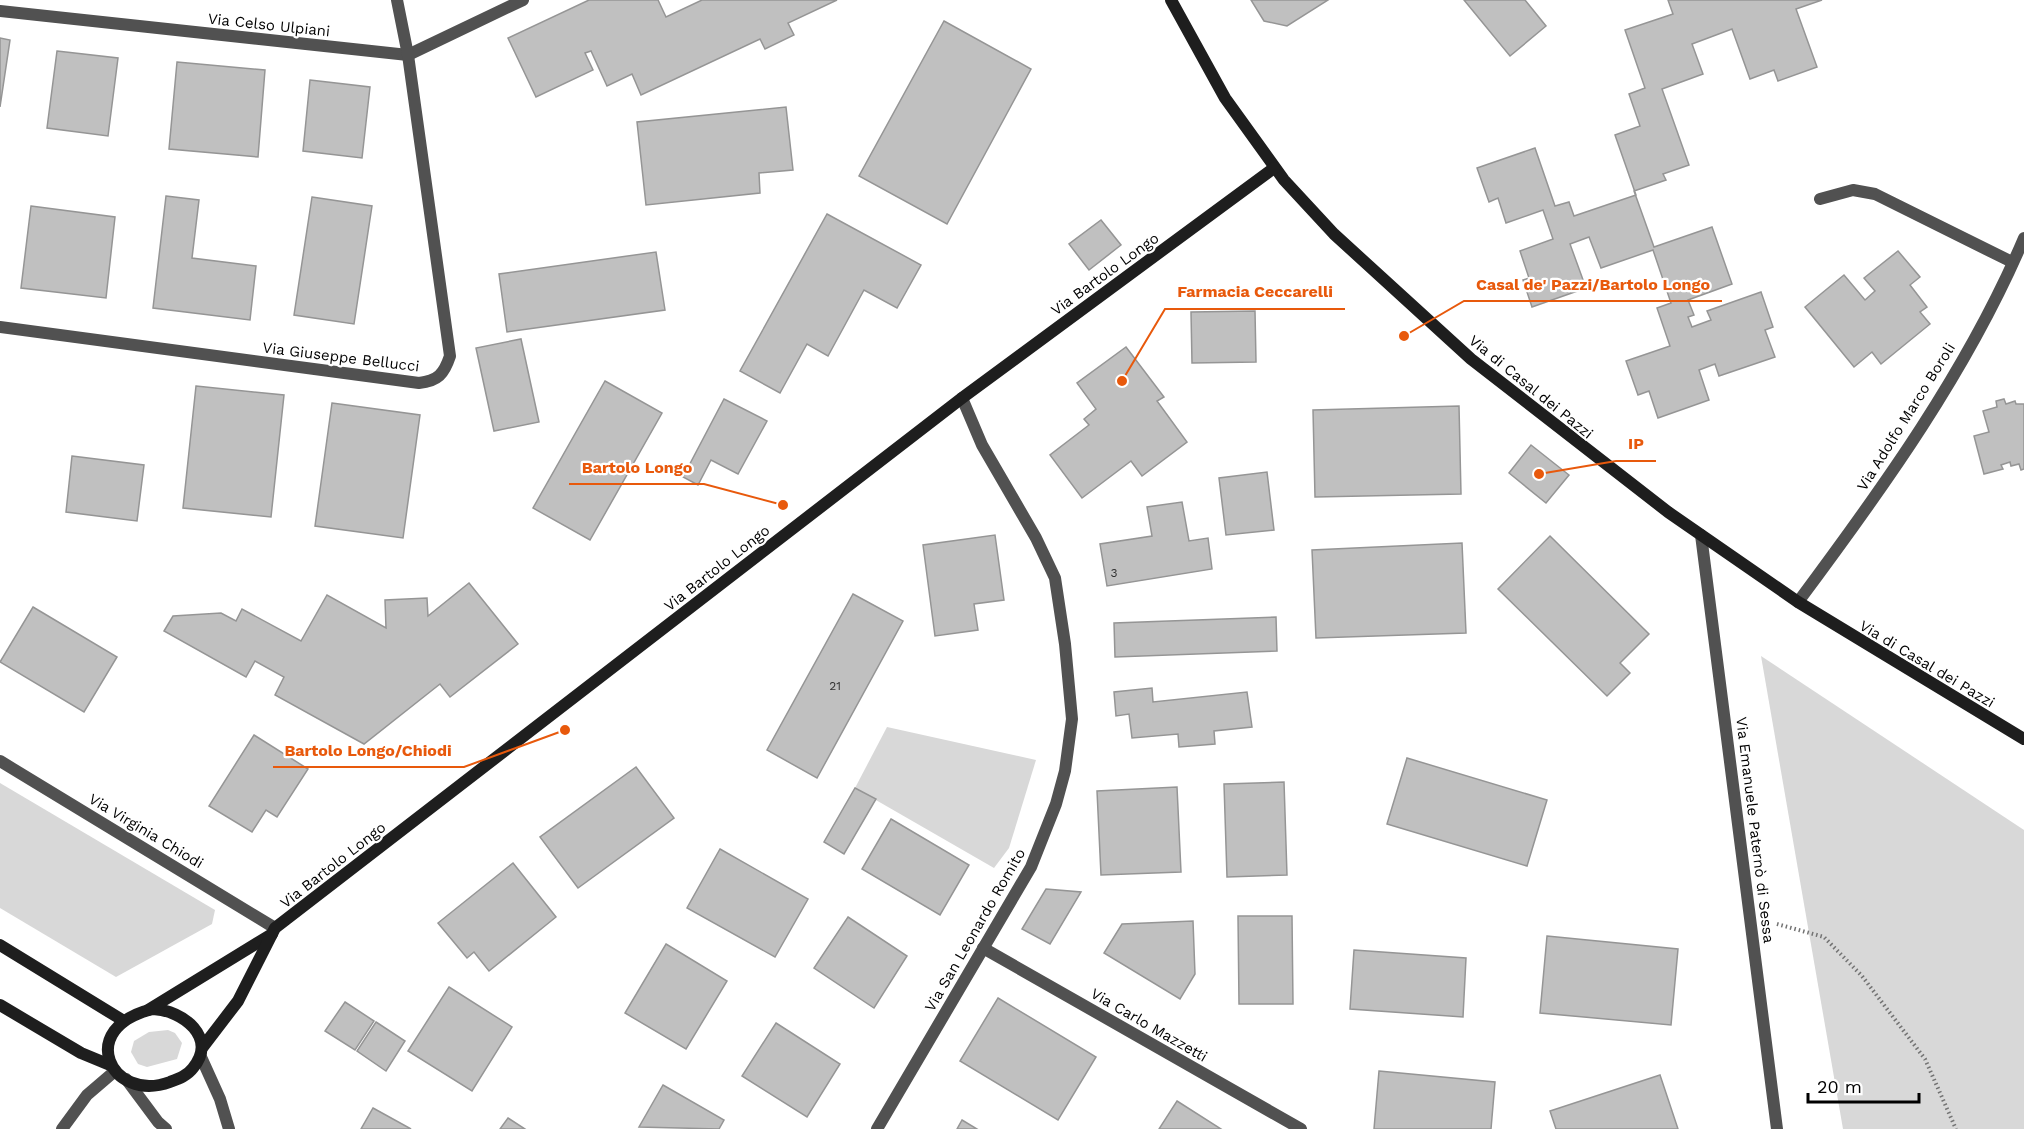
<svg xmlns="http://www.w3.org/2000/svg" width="2024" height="1129" font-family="'Work Sans',sans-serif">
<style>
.green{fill:#d8d8d8}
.building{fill:#c0c0c0;stroke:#959595;stroke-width:1.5}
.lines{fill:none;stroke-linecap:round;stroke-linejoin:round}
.path{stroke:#737373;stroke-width:4;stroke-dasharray:1.5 3;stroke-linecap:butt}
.street{stroke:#515151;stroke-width:12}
.secondary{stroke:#1e1e1e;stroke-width:12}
.labels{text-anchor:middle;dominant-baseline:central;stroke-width:4.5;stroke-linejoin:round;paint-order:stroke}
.number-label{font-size:12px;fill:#303030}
.street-label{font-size:15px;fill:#000;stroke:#fff}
.leader{fill:none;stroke:#e8590c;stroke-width:2}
.callout-dot{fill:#e8590c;stroke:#fff;stroke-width:2}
.callout-label{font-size:16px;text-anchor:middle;font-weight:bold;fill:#e8590c;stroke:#fff;stroke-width:4.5;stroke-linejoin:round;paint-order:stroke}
</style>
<rect width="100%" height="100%" fill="#fff"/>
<!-- green -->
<g class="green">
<path d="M1761 656 2024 830V1129H1843Z"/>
<path d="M887 727 1036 760 1009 848 994 868 855 788Z"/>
<path d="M0 783 215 910 212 924 116 977 0 908Z"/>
<path d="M168 1030 175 1033 182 1043 177 1059 147 1067 138 1064 131 1052 134 1041 149 1032Z"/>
</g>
<!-- building -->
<g class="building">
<path d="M589 0H658L666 17 702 0H837L788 23 794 35 765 49 760 39 641 95 632 74 607 86 591 51 585 53 593 70 536 97 508 38Z"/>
<path d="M1251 0H1328L1287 26 1264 21Z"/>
<path d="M1464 0H1525L1546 26 1510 56Z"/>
<path d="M1668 0H1822L1796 9 1817 67 1778 81 1774 70 1750 79 1732 29 1692 44 1703 74 1662 89 1689 165 1663 174 1666 180 1634 191 1654 247 1712 227 1732 284 1688 300 1694 315 1688 317 1692 327 1711 320 1707 311 1761 292 1773 327 1765 330 1775 357 1719 376 1715 364 1699 370 1709 400 1658 418 1649 391 1638 395 1626 361 1670 346 1657 308 1671 303 1653 250 1601 268 1589 237 1570 244 1586 288 1532 307 1523 280 1529 278 1520 251 1553 239 1543 210 1506 223 1498 198 1489 202 1477 168 1535 148 1555 206 1569 202 1574 216 1636 195 1615 135 1640 126 1629 94 1645 88 1625 30 1673 14Z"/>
<path d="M944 21 1031 69 947 224 859 176Z"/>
<path d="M0 38 10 40 0 107Z"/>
<path d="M57 51 118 58 108 136 47 128Z"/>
<path d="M177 62 265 70 258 157 169 149Z"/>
<path d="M310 80 370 87 362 158 303 151Z"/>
<path d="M786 107 793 170 759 173 760 193 646 205 637 122Z"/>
<path d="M166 196 199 200 192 258 256 266 250 320 153 308Z"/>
<path d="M312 197 372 206 354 324 294 315Z"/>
<path d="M31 206 115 217 106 298 21 288Z"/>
<path d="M827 214 921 265 897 308 864 290 828 356 807 344 780 393 740 371Z"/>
<path d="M1101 220 1121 245 1089 270 1069 244Z"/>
<path d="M1898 251 1920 277 1910 285 1927 307 1920 312 1930 324 1881 364 1872 352 1854 367 1805 307 1844 275 1865 300 1875 291 1864 278Z"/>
<path d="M656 252 665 310 507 332 499 274Z"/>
<path d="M1255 311 1256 362 1192 363 1191 312Z"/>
<path d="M521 339 539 422 494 431 476 348Z"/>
<path d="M1126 347 1164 397 1157 401 1187 442 1142 476 1131 461 1082 498 1050 455 1089 425 1084 419 1096 409 1077 383Z"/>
<path d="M605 381 662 413 590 540 533 508Z"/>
<path d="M196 386 284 395 271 517 183 508Z"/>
<path d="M724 399 767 421 738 474 711 460 698 485 683 477Z"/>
<path d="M2004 399 2006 404 2015 401 2016 404H2024V469L2021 470 2019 464 2011 466 2010 462 2001 465 2003 469 1984 474 1974 436 1989 432 1983 411 1997 407 1996 401Z"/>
<path d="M332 403 420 415 403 538 315 526Z"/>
<path d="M1459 406 1461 494 1315 497 1313 410Z"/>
<path d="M1531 445 1569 475 1546 503 1509 473Z"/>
<path d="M72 456 144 465 137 521 66 512Z"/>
<path d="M1267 472 1274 530 1226 535 1219 478Z"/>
<path d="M1182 502 1189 541 1208 538 1212 569 1107 586 1100 544 1152 536 1147 507Z"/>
<path d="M995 535 1004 600 974 604 978 630 935 636 923 545Z"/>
<path d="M1550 536 1649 634 1620 663 1630 673 1607 696 1498 589Z"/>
<path d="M1462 543 1466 633 1316 638 1312 550Z"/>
<path d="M469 583 518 644 450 697 440 684 364 744 275 695 284 677 255 661 246 677 164 631 173 616 221 613 236 621 242 609 301 641 327 595 386 628 385 600 427 598 428 616Z"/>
<path d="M853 594 903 621 817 778 767 750Z"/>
<path d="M33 607 117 657 84 712 0 662Z"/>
<path d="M1276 617 1277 651 1115 657 1114 623Z"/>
<path d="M1152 688 1153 702 1247 692 1252 727 1214 731 1215 744 1179 747 1178 734 1132 738 1129 714 1116 716 1114 692Z"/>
<path d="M254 735 308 769 277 817 266 810 252 832 209 806Z"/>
<path d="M1407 758 1547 800 1527 866 1387 824Z"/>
<path d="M636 767 674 818 578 888 540 837Z"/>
<path d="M1284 782 1287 875 1227 877 1224 784Z"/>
<path d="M1177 787 1181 872 1101 875 1097 791Z"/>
<path d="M855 788 876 799 844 854 824 842Z"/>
<path d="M891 819 969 865 940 915 862 869Z"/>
<path d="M720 849 808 899 775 957 687 908Z"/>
<path d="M513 863 556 917 489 971 474 952 467 958 438 923Z"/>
<path d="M1046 889 1081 892 1050 944 1022 929Z"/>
<path d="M1238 916H1292L1293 1004H1239Z"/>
<path d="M848 917 907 956 874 1008 814 968Z"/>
<path d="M1193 921 1195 974 1180 999 1104 953 1122 924Z"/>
<path d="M1547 936 1678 949 1671 1025 1540 1013Z"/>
<path d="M666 944 727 981 686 1049 625 1013Z"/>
<path d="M1354 950 1466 958 1463 1017 1350 1009Z"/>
<path d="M449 987 512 1027 472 1091 408 1051Z"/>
<path d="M998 998 1096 1057 1058 1120 960 1061Z"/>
<path d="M345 1002 374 1021 355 1050 325 1031Z"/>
<path d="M376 1022 405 1041 386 1071 357 1051Z"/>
<path d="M776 1023 840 1064 807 1117 742 1076Z"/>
<path d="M1379 1071 1495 1082 1491 1129H1374Z"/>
<path d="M1660 1075 1678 1129H1556L1550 1111Z"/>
<path d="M663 1085 724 1120 719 1129 639 1127Z"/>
<path d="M1177 1101 1221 1129H1159Z"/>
<path d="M373 1108 411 1129H361Z"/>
<path d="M508 1118 525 1129H500Z"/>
<path d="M962 1120 977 1129H957Z"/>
</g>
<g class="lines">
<!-- path -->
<path class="path" d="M1777 924 1824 937 1862 976 1925 1059 1956 1129"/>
<!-- street -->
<g class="street">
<path d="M0 11 408 55 523 0"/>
<path d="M1820 199 1853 190 1875 194 2012 262"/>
<path d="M0 327 419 383C438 381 444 374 450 356L408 55 397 0"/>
<path d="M1701 535 1777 1129"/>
<path d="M1798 602C1883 488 1968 370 2024 238"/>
<path d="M0 761 275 928"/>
<path d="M983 948 1301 1129"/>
<path d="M201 1057 220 1099 229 1129"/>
<path d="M126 1079 158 1122 166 1129"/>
<path d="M62 1129 87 1095 115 1071"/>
<path d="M877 1129 1031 867 1056 804 1065 771 1072 719 1065 644 1055 578 1036 538 982 445 962 398"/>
</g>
<!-- secondary -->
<g class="secondary">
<path d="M1171 0 1225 98 1284 180 1334 234 1471 359 1668 512 1798 602 2024 739"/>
<path d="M0 945 124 1021"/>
<path d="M0 1005 81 1053 110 1065"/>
<path d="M153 1009C183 1010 218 1038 193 1068 187 1076 178 1079 170 1082 110 1104 75 1027 153 1009Z"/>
<path d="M148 1010 272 934"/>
<path d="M202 1048 238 1001 275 928 962 398 1274 168"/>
</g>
</g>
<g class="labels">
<!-- number labels -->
<g class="number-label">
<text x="1114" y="573">3</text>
<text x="835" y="686">21</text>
</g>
<!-- street labels -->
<g class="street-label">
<text transform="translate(269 25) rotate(6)">Via Celso Ulpiani</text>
<text transform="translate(1105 274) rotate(-36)">Via Bartolo Longo</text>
<text transform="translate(341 357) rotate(7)">Via Giuseppe Bellucci</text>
<text transform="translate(1531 387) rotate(39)">Via di Casal dei Pazzi</text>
<text transform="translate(1906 417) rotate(-58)">Via Adolfo Marco Boroli</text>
<text transform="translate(717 568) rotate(-38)">Via Bartolo Longo</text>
<text transform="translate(1927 664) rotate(31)">Via di Casal dei Pazzi</text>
<text transform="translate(1755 830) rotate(83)">Via Emanuele Paternò di Sessa</text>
<text transform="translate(146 831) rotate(31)">Via Virginia Chiodi</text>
<text transform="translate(333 865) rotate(-38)">Via Bartolo Longo</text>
<text transform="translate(975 930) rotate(-60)">Via San Leonardo Romito</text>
<text transform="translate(1149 1025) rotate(30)">Via Carlo Mazzetti</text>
</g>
</g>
<!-- callouts -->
<path class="leader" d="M1404 336L1464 301H1722M1122 381L1165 309H1345M1539 474L1616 461H1656M783 505L704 484H569M565 730L464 767H273"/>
<g class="callout-dot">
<circle cx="1404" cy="336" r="6"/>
<circle cx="1122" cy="381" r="6"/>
<circle cx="1539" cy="474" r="6"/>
<circle cx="783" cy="505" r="6"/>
<circle cx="565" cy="730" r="6"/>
</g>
<g class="callout-label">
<text x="1593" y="290">Casal de' Pazzi/Bartolo Longo</text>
<text x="1255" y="297">Farmacia Ceccarelli</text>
<text x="1636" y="449">IP</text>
<text x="637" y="473">Bartolo Longo</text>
<text x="368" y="756">Bartolo Longo/Chiodi</text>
</g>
<!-- scale -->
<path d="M1808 1093v9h111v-9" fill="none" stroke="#000000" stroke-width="3"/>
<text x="1817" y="1093" font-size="18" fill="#000000" stroke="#ffffff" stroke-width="4.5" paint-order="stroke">20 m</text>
</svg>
